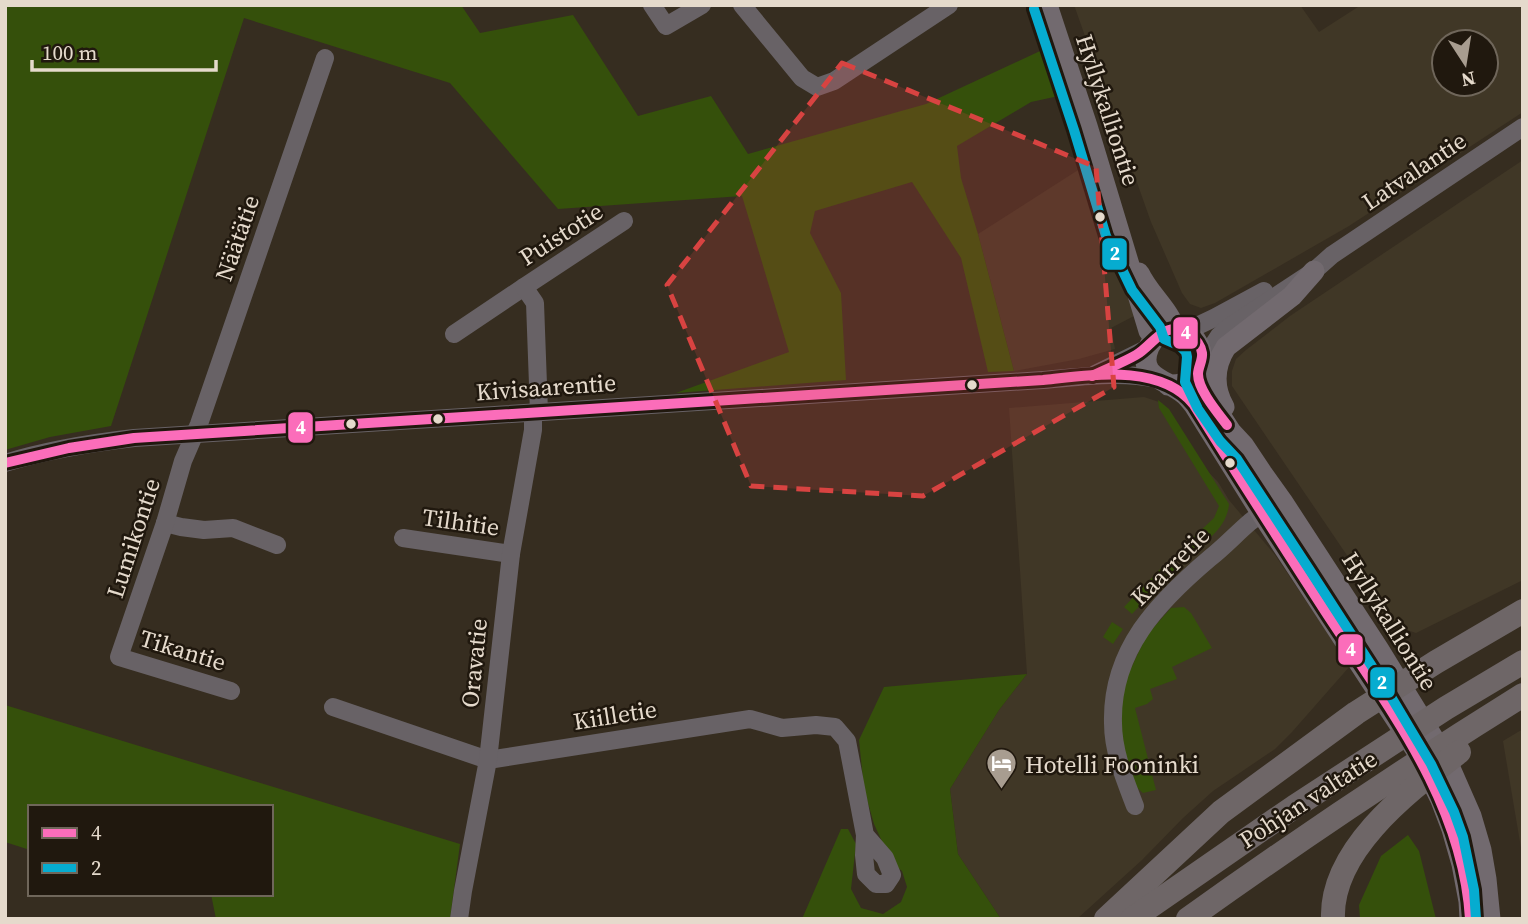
<svg xmlns="http://www.w3.org/2000/svg" width="1528" height="924" font-family="'Source Serif 4',serif">
<style>
.commercial{fill:#403726;fill-rule:evenodd}
.green{fill:#35500b}
.lines{fill:none;stroke-linecap:round;stroke-linejoin:round}
.minor{stroke:#686266;stroke-width:18}
.major{stroke:#726a6f;stroke-width:21}
.highway{stroke:#6e6667;stroke-width:24}
.bus-1-casing{stroke:#20180e;stroke-width:16}
.bus-2-casing{stroke:#20180e;stroke-width:16}
.bus-1{stroke:#fb6dba;stroke-width:10}
.bus-2{stroke:#06acd0;stroke-width:10}
.marked{fill:#d84341;fill-opacity:0.2;stroke:#d84341;stroke-width:5;stroke-dasharray:14 9;stroke-linejoin:round}
.bus-dot{fill:#e5dacc;stroke:#20180e;stroke-width:2.5}
.labels{text-anchor:middle;dominant-baseline:central;stroke-width:5;stroke-linejoin:round;paint-order:stroke}
.street-label{font-size:24px;fill:#e5dacc;stroke:#20180e}
.poi-label{font-size:24px;fill:#e5dacc;stroke:#20180e;text-anchor:start}
.line-badge{stroke:#20180e;stroke-width:2.5}
.badge-label{font-size:19px;text-anchor:middle;font-weight:bold;fill:#fff}
</style>
<rect width="100%" height="100%" fill="#362d20"/>
<!-- commercial -->
<g class="commercial">
<path d="M1074 5H1300L1319 32 1361 5H1523V112L1349 226 1215 303 1201 308 1190 304 1182 293 1151 222ZM1444 42H1486V84H1444Z"/>
<path d="M1523 160V580L1416 633 1395 626 1232 386V371L1236 359 1246 350 1290 316Z"/>
<path d="M1089 163 1134 316 1111 328 1115 349 1079 359 1014 371 978 234Z"/>
<path d="M1144 397 1162 403 1195 458 1218 482 1229 500 1275 555 1350 666 1292 732 1275 749 1213 791 1183 818 1142 860 1077 919H1001L958 854 950 789 999 710 1027 674 1009 408Z"/>
<path d="M1523 729V860L1503 741Z"/>
</g>
<!-- green -->
<g class="green">
<path d="M5 5H461L480 33 573 15 638 116 711 96 748 154 926 104 1053 45 1068 94 1031 102 957 146 961 178 978 234 1014 371 988 372 961 258 912 182 815 211 810 233 841 293 846 380 676 393 789 352 742 196 558 209 450 83 244 18 111 426 50 437 5 450Z"/>
<path d="M1158 400 1169 409 1229 504C1227 528 1205 543 1186 556L1183 551 1184 546 1214 518 1219 506 1159 408Z"/>
<path d="M1166 563 1175 569 1132 614 1124 607Z"/>
<path d="M1184 607 1191 613 1212 648 1172 667 1177 679 1150 689 1153 699 1147 704 1135 708 1156 790 1143 793 1134 785 1120 743 1122 688 1146 636 1171 608Z"/>
<path d="M1112 622 1123 629 1113 644 1103 637Z"/>
<path d="M1027 674 999 710 950 789 958 854 1001 919H802L841 829H848L856 844 851 889 861 908 883 914 901 902 907 887 902 871 892 863 874 824 864 789 859 740 884 687Z"/>
<path d="M5 705 460 844 450 919H216L211 894H271V807H30V850L5 842Z"/>
<path d="M1408 835 1419 851 1436 919H1360L1359 905 1381 856Z"/>
</g>
<g class="lines">
<!-- minor -->
<g class="minor">
<path d="M652 5 666 26 702 5"/>
<path d="M742 5 802 78 817 87 834 81 949 5"/>
<path d="M1187 333 1195 327 1214 318 1264 291"/>
<path d="M454 334 524 287"/>
<path d="M1202 362 1219 336 1229 327 1314 271 1332 255 1523 127"/>
<path d="M1095 374 1148 348"/>
<path d="M539 412 535 303 524 287 624 221"/>
<path d="M5 463C47 450 90 443 134 438L1043 380C1081 377 1120 371 1157 379"/>
<path d="M165 523 181 527 204 530 233 528 277 545"/>
<path d="M403 538 511 554"/>
<path d="M231 691 119 657 165 523 183 461 199 424 325 58"/>
<path d="M333 707 488 760 750 719 782 728 816 725 835 727 847 741 865 835 885 858 892 875 886 884H876L866 874 864 855 865 835"/>
<path d="M1135 806C1125 780 1113 752 1113 723 1111 650 1158 602 1210 558 1224 547 1237 533 1250 522 1260 514 1271 507 1282 501"/>
<path d="M459 919 463 891 488 760 511 554 533 430V412"/>
</g>
<!-- major -->
<g class="major">
<path d="M1047 5 1087 126 1149 331 1155 338"/>
<path d="M1139 273C1148 293 1171 312 1175 330"/>
<path d="M1198 372 1200 384 1231 432 1244 446 1262 473 1282 501 1379 650 1446 759 1471 816 1481 850 1486 879 1490 919"/>
<path d="M1168 385C1216 388 1208 323 1170 331 1161 332 1153 338 1149 347 1136 377 1167 380 1183 393 1187 396 1191 401 1194 405L1262 514 1418 753 1441 800 1452 829 1462 864 1469 901 1470 919"/>
<path d="M1224 407C1212 386 1214 366 1226 347L1292 296 1314 271"/>
</g>
<!-- highway -->
<g class="highway">
<path d="M1106 919 1221 812 1356 713 1436 662 1523 611"/>
<path d="M1132 919 1294 807 1446 708 1523 662"/>
<path d="M1188 919C1297 841 1409 766 1523 695"/>
<path d="M1333 919C1330 849 1410 790 1459 752"/>
</g>
<defs>
<g id="bus-1">
<path d="M1092 376C1106 369 1122 363 1136 355 1154 345 1165 317 1190 335 1196 339 1201 346 1202 353 1203 360 1198 367 1198 374 1198 390 1218 413 1227 425"/>
<path d="M5 463 69 448 134 438 1043 380C1090 375 1161 363 1194 405 1237 474 1281 543 1325 611 1387 706 1463 801 1470 919"/>
</g>
<path id="bus-2" d="M1034 9 1074 130 1106 236 1132 290 1160 327 1164 339 1180 346 1186 352 1187 357 1185 382 1198 409 1220 441 1237 459 1309 569 1384 685 1431 764 1454 812 1463 837 1474 890 1476 919"/>
</defs>
<!-- bus-1 casing -->
<use href="#bus-1" class="bus-1-casing"/>
<!-- bus-2 casing -->
<use href="#bus-2" class="bus-2-casing"/>
<!-- bus-1 -->
<use href="#bus-1" class="bus-1"/>
<!-- bus-2 -->
<use href="#bus-2" class="bus-2"/>
</g>
<!-- marked area -->
<path class="marked" d="M842 63 1096 167 1114 387 923 496 751 486 667 285Z"/>
<!-- icons -->
<defs>
<symbol id="hotel-pin" viewBox="-11 -11 22 30"><path d="M0 17L-7.5 6A9.5 9.5 0 1 1 7.5 6Z" fill="#a89d90" stroke="#20180e"/><path d="M-6-4.5h1.5V1H6V5H4.5V3h-9V5H-6ZM-4 0a1.8 1.8 0 1 1 3.6 0ZM.5 0V-2.5h3Q6-2.5 6 0Z" fill="#fff"/></symbol>
</defs>
<g fill-rule="evenodd">
<use href="#hotel-pin" x="984" y="746" width="35" height="47"/>
</g>
<!-- markers -->
<g class="bus-dot">
<circle cx="1100" cy="217" r="6"/>
<circle cx="972" cy="385" r="6"/>
<circle cx="438" cy="419" r="6"/>
<circle cx="351" cy="424" r="6"/>
<circle cx="1230" cy="463" r="6"/>
</g>
<g class="labels">
<!-- street labels -->
<g class="street-label">
<text transform="translate(1108 110) rotate(72)">Hyllykalliontie</text>
<text transform="translate(1414 171) rotate(-34)">Latvalantie</text>
<text transform="translate(561 234) rotate(-33)">Puistotie</text>
<text transform="translate(237 238) rotate(-71)">Näätätie</text>
<text transform="translate(546 387) rotate(-4)">Kivisaarentie</text>
<text transform="translate(461 522) rotate(8)">Tilhitie</text>
<text transform="translate(133 538) rotate(-72)">Lumikontie</text>
<text transform="translate(1170 566) rotate(-45)">Kaarretie</text>
<text transform="translate(1390 621) rotate(58)">Hyllykalliontie</text>
<text transform="translate(183 650) rotate(17)">Tikantie</text>
<text transform="translate(474 663) rotate(-84)">Oravatie</text>
<text transform="translate(615 715) rotate(-9)">Kiilletie</text>
<text transform="translate(1308 799) rotate(-33)">Pohjan valtatie</text>
</g>
<!-- poi labels -->
<g class="poi-label">
<text x="1025" y="764">Hotelli Fooninki</text>
</g>
</g>
<g class="line-badge">
<rect x="1101" y="237" width="27" height="34" rx="7" fill="#06acd0"/>
<rect x="1172" y="316" width="27" height="34" rx="7" fill="#fb6dba"/>
<rect x="287" y="411" width="27" height="33" rx="7" fill="#fb6dba"/>
<rect x="1337" y="633" width="27" height="33" rx="7" fill="#fb6dba"/>
<rect x="1369" y="666" width="27" height="33" rx="7" fill="#06acd0"/>
</g>
<g class="badge-label">
<text x="1115" y="260">2</text>
<text x="1186" y="339">4</text>
<text x="301" y="434">4</text>
<text x="1351" y="656">4</text>
<text x="1382" y="689">2</text>
</g>
<!-- border -->
<rect width="1528" height="924" fill="none" stroke="#e5dacc" stroke-width="14"/>
<!-- legend -->
<rect x="28" y="805" width="245" height="91" fill="#20180e" stroke="#6f665a" stroke-width="2"/>
<rect x="42" y="828" width="35" height="10" fill="#fb6dba" stroke="#6f665a" stroke-width="2"/>
<text x="91" y="840" font-size="21" fill="#e5dacc">4</text>
<rect x="42" y="863" width="35" height="10" fill="#06acd0" stroke="#6f665a" stroke-width="2"/>
<text x="91" y="875" font-size="21" fill="#e5dacc">2</text>
<!-- north arrow -->
<g transform="translate(1465 63) rotate(168)"><circle r="33" fill="#20180e" stroke="#6f665a" stroke-width="2"/>
<path d="M0-5L12 26L0 18L-12 26Z" fill="#a89d90"/>
<text y="-10" font-size="19" font-weight="bold" text-anchor="middle" fill="#e5dacc">N</text>
</g>
<!-- scale -->
<path d="M32 60v10h184v-10" fill="none" stroke="#e5dacc" stroke-width="3.5"/>
<text x="42" y="60" font-size="21" fill="#e5dacc" stroke="#20180e" stroke-width="5" paint-order="stroke">100 m</text>
</svg>
